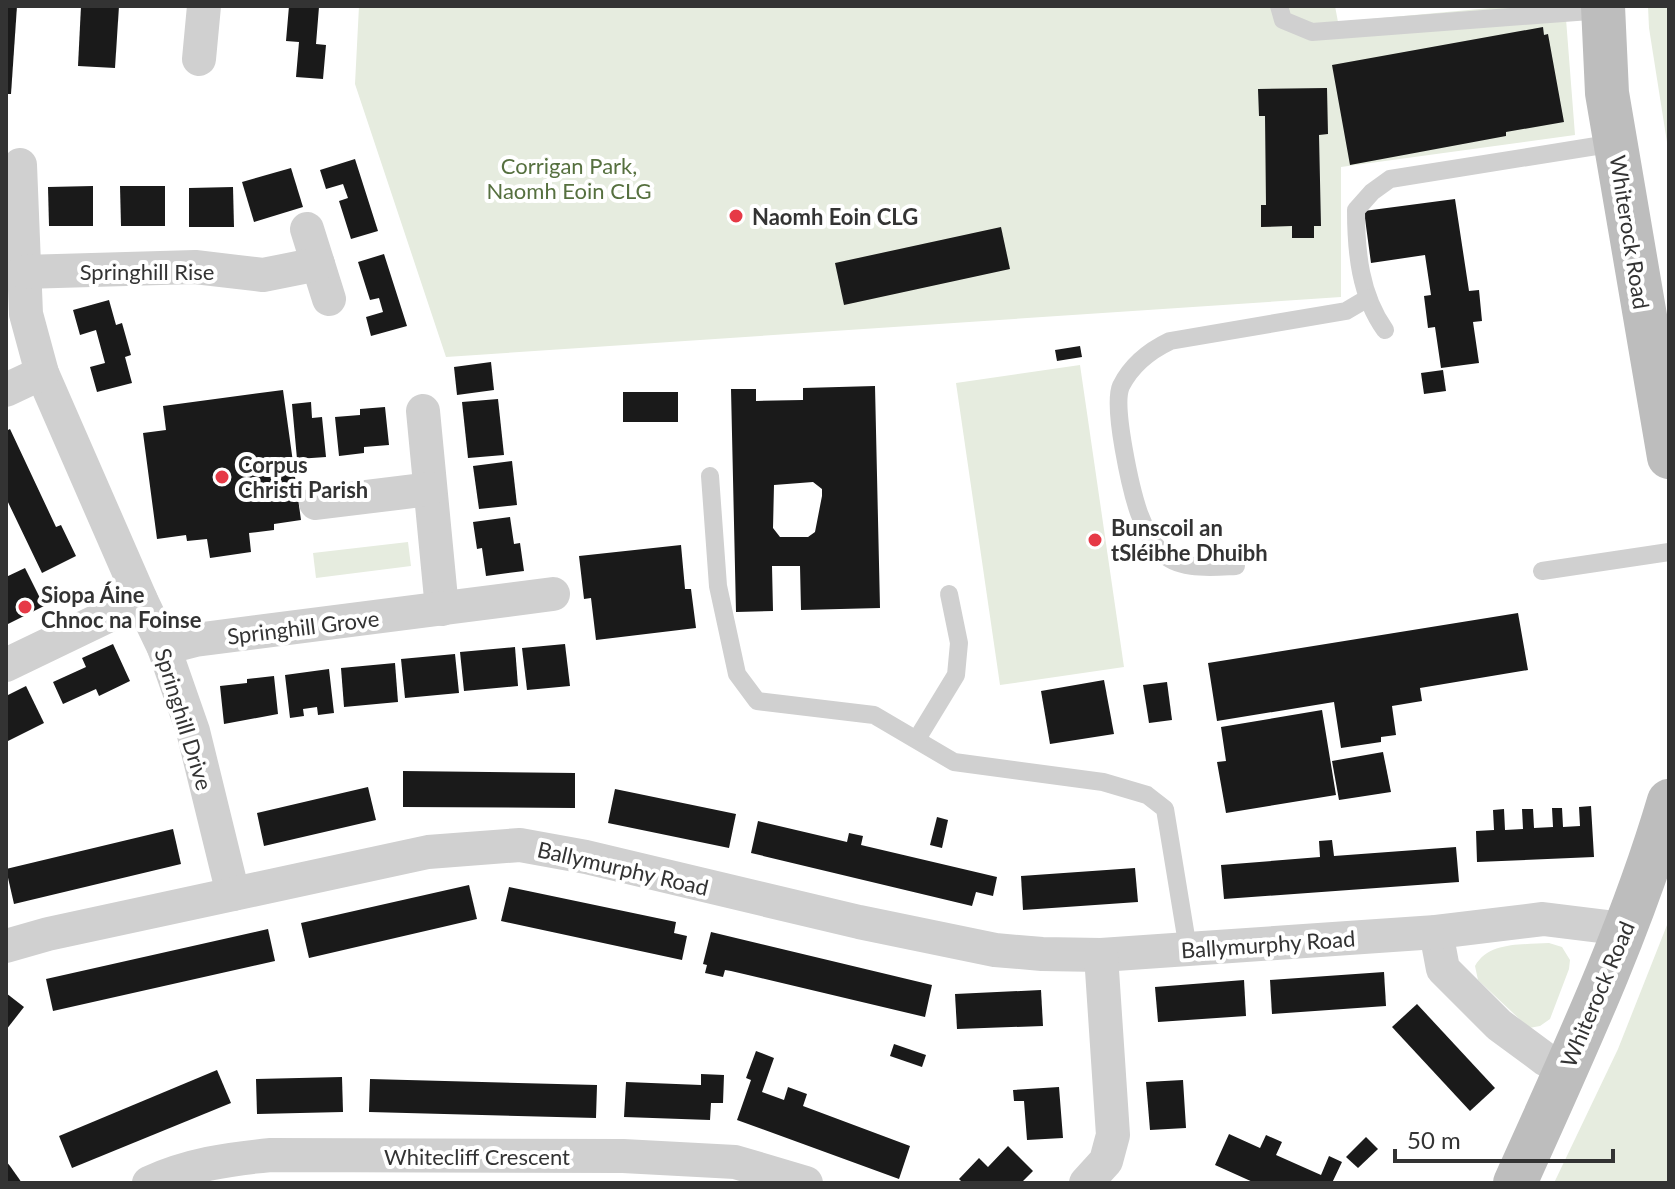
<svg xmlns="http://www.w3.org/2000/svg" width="1675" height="1189" font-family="Lato,sans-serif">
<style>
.green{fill:#e6ecdf}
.building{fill:#1a1a1a;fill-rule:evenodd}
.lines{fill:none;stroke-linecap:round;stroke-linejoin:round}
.lane{stroke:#d0d0d0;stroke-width:18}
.street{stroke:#d0d0d0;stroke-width:34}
.secondary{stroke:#bdbdbd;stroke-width:44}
.poi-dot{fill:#e63946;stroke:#fff;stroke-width:3}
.labels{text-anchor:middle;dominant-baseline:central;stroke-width:8;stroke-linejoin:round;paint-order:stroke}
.park-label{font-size:22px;fill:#56703f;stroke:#fff}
.poi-label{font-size:22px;font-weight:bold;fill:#333;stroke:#fff;text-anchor:start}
.street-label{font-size:22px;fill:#333;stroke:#fff}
</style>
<rect width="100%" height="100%" fill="#fff"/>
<!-- green -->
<g class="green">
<path d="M359 6H1335L1338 22 1512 6H1565L1575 135 1341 167V297L446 357 355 84Z"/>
<path d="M1648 6H1669V155L1649 28Z"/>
<path d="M1080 365 1124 667 1000 685 956 383Z"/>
<path d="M408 542 411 566 316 578 313 553Z"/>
<path d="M1669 920V1183H1554L1618 1049Z"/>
<path d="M1549 943 1562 947 1570 960 1569 969 1550 1019 1540 1026 1529 1028 1478 980 1475 966C1489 941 1523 945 1549 943Z"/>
</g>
<!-- building -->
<g class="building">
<path d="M6 6H17L11 94H6Z"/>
<path d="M81 6H119L115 68 78 66Z"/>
<path d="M289 6 319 7 316 44 326 45 323 79 296 77 299 42 286 41Z"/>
<path d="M1543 27 1544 35 1548 34 1564 122 1506 132V136L1350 165 1332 65Z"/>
<path d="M1327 88 1328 134 1319 135 1321 226H1314V238H1292V226L1261 227V205H1266L1265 116H1259L1258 89Z"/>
<path d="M355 159 378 231 351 239 339 201 348 198 343 184 326 189 320 170Z"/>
<path d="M291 168 303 207 254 222 242 182Z"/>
<path d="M93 186V226H49L48 187Z"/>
<path d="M120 186H165V226H121Z"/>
<path d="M233 187 234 227H189V188Z"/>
<path d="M1455 199 1469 291 1479 290 1482 321 1473 322 1479 363 1441 368 1435 327 1428 328 1424 296 1431 295 1425 255 1371 263 1364 211Z"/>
<path d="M1001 227 1010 269 844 305 835 263Z"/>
<path d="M384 254 407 326 371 336 366 317 383 312 379 298 370 300 358 262Z"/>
<path d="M109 300 116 325 122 323 131 355 125 357 132 383 97 392 90 367 105 363 96 330 80 335 73 310Z"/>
<path d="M1080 346 1082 357 1057 361 1055 350Z"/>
<path d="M491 362 494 390 457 395 454 367Z"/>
<path d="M1443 370 1446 391 1424 394 1421 373Z"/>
<path d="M875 386 880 608 801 610 800 566H772L773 611 736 612 731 389H756V401L803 400V388ZM813 482 822 489V496L815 532 808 537H780L773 528 774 485Z"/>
<path d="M283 390 301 520 274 524V530L249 533 251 552 210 558 207 539 187 541 186 535 157 539 143 433 166 430 163 406Z"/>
<rect x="623" y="392" width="55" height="30"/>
<path d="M498 399 504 455 468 458 462 402Z"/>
<path d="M311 402 312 418 322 417 326 457 297 459 292 404Z"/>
<path d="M385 407 389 445 364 447V453L339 456 335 417 360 415V409Z"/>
<path d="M10 429 56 527 61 525 76 556 42 573 6 498V431Z"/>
<path d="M512 461 517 505 479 509 473 466Z"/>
<path d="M510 517 514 544 520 543 524 571 486 576 482 548 477 549 473 522Z"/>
<path d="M681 545 685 589H691L696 628 596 640 591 598 584 599 579 556Z"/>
<path d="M25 568 44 606 6 625V577Z"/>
<path d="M1518 613 1528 670 1420 688 1422 701 1392 706 1396 735 1381 737V742L1341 748 1334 702 1217 721 1208 663Z"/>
<path d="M113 644 130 681 99 696 96 689 63 704 53 682 86 667 82 658Z"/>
<path d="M565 644 570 686 527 690 522 648Z"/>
<path d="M515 647 518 686 464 691 460 652Z"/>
<path d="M455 654 459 693 405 698 401 659Z"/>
<path d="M395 663 398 702 344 707 341 668Z"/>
<path d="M329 669 334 713 318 715 317 707 303 709 304 716 290 718 285 675Z"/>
<path d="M274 676 278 714 224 724 220 686 247 683V679Z"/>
<path d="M1104 680 1114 734 1050 744 1041 691Z"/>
<path d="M1167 682 1172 720 1149 723 1143 685Z"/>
<path d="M26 686 44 723 6 742V696Z"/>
<path d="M1322 710 1336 795 1226 813 1217 762 1226 761 1221 727Z"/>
<path d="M1383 752 1391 792 1339 800 1332 761Z"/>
<path d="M403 771 575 773V808L403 807Z"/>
<path d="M368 787 376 820 264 846 257 813Z"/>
<path d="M615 789 736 814 729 848 608 823Z"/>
<path d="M1591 806 1594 857 1477 862 1476 831 1494 830 1493 810 1504 809 1505 830 1523 829 1522 809H1533L1534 828 1553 827 1552 808H1562L1563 827 1580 826 1579 807Z"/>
<path d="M937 817 948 820 942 848 930 845Z"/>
<path d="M758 821 847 842 849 833 863 836 861 845 997 877 993 896 976 892 972 906 751 853Z"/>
<path d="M173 829 181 864 14 904 6 869Z"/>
<path d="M1332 840 1334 856 1456 847 1459 882 1224 899 1221 865 1320 857 1319 841Z"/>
<path d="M1135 868 1138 902 1023 910 1021 876Z"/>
<path d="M469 885 477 919 309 958 301 923Z"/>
<path d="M509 887 676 922 674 933 687 936 682 960 501 921Z"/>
<path d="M268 929 275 961 53 1011 46 979Z"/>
<path d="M711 932 932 985 925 1017 731 971 725 970 723 977 705 973 707 965 703 964Z"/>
<path d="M1384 972 1386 1006 1272 1014 1270 980Z"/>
<path d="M1244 980 1246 1016 1158 1022 1155 987Z"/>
<path d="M1041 990 1043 1026 957 1029 955 994Z"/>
<path d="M6 993 24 1007 6 1030Z"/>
<path d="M1417 1004 1495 1088 1470 1111 1392 1027Z"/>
<path d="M894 1044 926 1055 922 1067 890 1056Z"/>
<path d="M756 1051 774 1058 762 1092 784 1100 788 1087 807 1094 803 1106 910 1146 899 1179 737 1120 751 1080 746 1078Z"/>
<path d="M217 1070 231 1103 72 1168 59 1136Z"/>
<path d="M701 1074 724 1075 723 1103H711L710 1120 624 1117 626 1082 701 1085Z"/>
<path d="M342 1077 343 1112 257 1114 256 1079Z"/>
<path d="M370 1079 597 1085 596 1118 369 1112Z"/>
<path d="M1183 1080 1186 1128 1150 1130 1146 1082Z"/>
<path d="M1059 1087 1063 1138 1027 1140 1024 1101H1014L1013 1090Z"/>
<path d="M1229 1134 1260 1148 1266 1135 1282 1142 1276 1155 1321 1175 1329 1156 1342 1162 1332 1183H1255L1215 1165Z"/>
<path d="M1366 1137 1378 1149 1358 1168 1346 1157Z"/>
<path d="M1008 1146 1033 1171 1021 1183H963L959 1179 979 1158 988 1167Z"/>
<path d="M6 1161 10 1166 22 1183H6Z"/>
</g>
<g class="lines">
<!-- lane -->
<g class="lane">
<path d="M1279 6 1283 20 1312 32 1603 10"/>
<path d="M1385 330C1360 295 1356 252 1356 210L1372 192 1390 179 1615 143"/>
<path d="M710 476 718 586 737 674 757 701 874 715 954 762 1103 782 1147 795 1165 809 1188 949"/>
<path d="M1236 566C1212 567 1177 571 1160 551 1152 542 1143 524 1139 513 1131 490 1112 406 1121 386 1132 364 1149 351 1170 341L1346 311 1368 298"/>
<path d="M1542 571 1669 552"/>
<path d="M917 739 956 675 959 643 949 594"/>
</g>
<!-- street -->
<g class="street">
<path d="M199 59 204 6"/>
<path d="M20 165 26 314 42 373 141 600 164 648 193 731 233 894"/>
<path d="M307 229 329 299"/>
<path d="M23 272 195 267 263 275 318 264"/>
<path d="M6 390 42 373"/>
<path d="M423 411 442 609"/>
<path d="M316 503 430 489"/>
<path d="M164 648 195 640 553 594"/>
<path d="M6 665 141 600"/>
<path d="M1436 932 1443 969 1499 1025 1545 1059 1565 1070"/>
<path d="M6 946 48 934 428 852 520 845 586 857 859 922 995 950 1042 954 1101 955 1188 949 1436 932 1543 919 1624 929"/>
<path d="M149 1183C188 1165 228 1159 271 1155L623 1156 735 1162 806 1183"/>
<path d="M1086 1183 1106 1161 1113 1135 1101 955"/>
</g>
<!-- secondary -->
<g class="secondary">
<path d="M1603 6 1607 93 1669 457"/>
<path d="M1515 1183C1571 1058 1630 933 1669 801"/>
</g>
</g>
<!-- markers -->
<g class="poi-dot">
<circle cx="736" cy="216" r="8"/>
<circle cx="222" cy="477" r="8"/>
<circle cx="1095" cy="540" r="8"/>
<circle cx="25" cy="607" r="8"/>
</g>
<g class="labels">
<!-- park labels -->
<g class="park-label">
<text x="569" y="165">Corrigan Park,<tspan x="569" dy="25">Naomh Eoin CLG</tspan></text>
</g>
<!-- poi labels -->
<g class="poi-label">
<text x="752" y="216">Naomh Eoin CLG</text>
<text x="238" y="464">Corpus<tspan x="238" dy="25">Christi Parish</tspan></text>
<text x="1111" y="527">Bunscoil an<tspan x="1111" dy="25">tSléibhe Dhuibh</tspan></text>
<text x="41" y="594">Siopa Áine<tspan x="41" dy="25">Chnoc na Foinse</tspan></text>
</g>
<!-- street labels -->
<g class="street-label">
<text transform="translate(1630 232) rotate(81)">Whiterock Road</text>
<text x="147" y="271">Springhill Rise</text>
<text transform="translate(303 627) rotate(-7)">Springhill Grove</text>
<text transform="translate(184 719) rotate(73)">Springhill Drive</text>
<text transform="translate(623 868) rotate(13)">Ballymurphy Road</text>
<text transform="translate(1268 944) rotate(-4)">Ballymurphy Road</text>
<text transform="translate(1597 994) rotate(-67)">Whiterock Road</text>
<text x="477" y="1156">Whitecliff Crescent</text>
</g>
</g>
<!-- border -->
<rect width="1675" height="1189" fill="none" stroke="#333333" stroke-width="16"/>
<!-- scale -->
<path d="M1395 1149v12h218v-12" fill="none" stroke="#333333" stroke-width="4"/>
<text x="1407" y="1149" font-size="24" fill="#333333" stroke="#ffffff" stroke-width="6" paint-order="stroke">50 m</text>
</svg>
